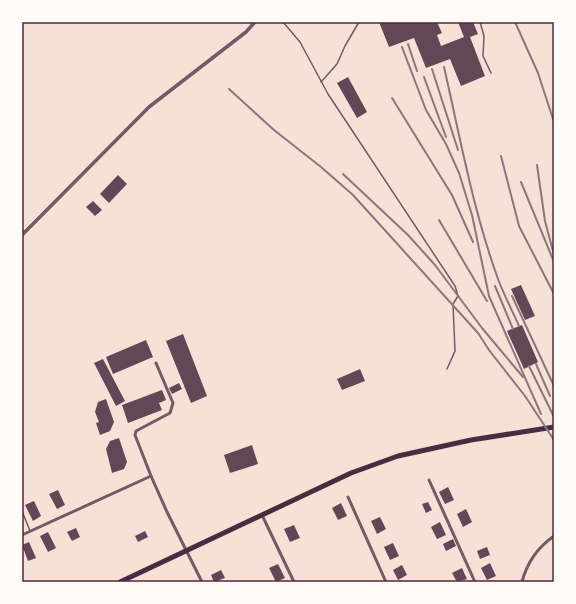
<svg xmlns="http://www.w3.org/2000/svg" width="576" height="604" font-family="'Exo 2',sans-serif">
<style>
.building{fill:#644757}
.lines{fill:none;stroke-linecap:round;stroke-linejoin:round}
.service{stroke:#755966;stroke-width:1.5}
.minor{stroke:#755966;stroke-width:3}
.tertiary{stroke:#755966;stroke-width:3.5}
.trunk{stroke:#4a2c40;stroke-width:5}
.rail{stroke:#8f747c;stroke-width:2}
.neatline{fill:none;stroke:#4a2c40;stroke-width:1.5}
</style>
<rect width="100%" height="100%" fill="#f7e1d7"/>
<!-- building -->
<g class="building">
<path d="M379 22H437L442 33 437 35 441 46 464 37 458 22H473L478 34 470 37 485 76 461 86 450 59 426 68 414 38 389 47Z"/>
<path d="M348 77 367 112 357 118 337 83Z"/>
<path d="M118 175 127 184 109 203 100 194Z"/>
<path d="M93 201 102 210 95 216 86 207Z"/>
<path d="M521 285 535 316 525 320 511 289Z"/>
<path d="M522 325 538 362 524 369 507 331Z"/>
<path d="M183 334 207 396 191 403 166 341Z"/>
<path d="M146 340 153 357 113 374 106 357Z"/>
<path d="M103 359 125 401 116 406 94 363Z"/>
<path d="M360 369 365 381 342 390 337 379Z"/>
<path d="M179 383 182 389 172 394 169 388Z"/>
<path d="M162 390 166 400 159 403 162 410 128 423 122 405Z"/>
<path d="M106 399 114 422 110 431 100 435 96 423 99 422 95 412 98 402Z"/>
<path d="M119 438 127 462 124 469 112 473 106 449 110 441Z"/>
<path d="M252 445 258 464 230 473 224 455Z"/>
<path d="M448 487 454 500 445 504 439 492Z"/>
<path d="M58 490 65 505 57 509 49 494Z"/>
<path d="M34 501 41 516 33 521 25 505Z"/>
<path d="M428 502 432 510 426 513 422 504Z"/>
<path d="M341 503 347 516 338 520 332 508Z"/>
<path d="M466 509 472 522 463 527 457 514Z"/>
<path d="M380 517 386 529 377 534 371 521Z"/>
<path d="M440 522 446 535 437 539 431 527Z"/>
<path d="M294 525 300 538 290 542 284 529Z"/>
<path d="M76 528 80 537 72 541 67 532Z"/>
<path d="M145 531 148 537 138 542 135 536Z"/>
<path d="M48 532 56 548 48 552 40 536Z"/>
<path d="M453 539 456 546 446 551 443 544Z"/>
<path d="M29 542 36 558 28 561 22 545Z"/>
<path d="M393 543 399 556 390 560 384 547Z"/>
<path d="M487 547 490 555 480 559 477 551Z"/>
<path d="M490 563 496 576 487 580 481 568Z"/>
<path d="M278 564 285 578 276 582 269 568Z"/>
<path d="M402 565 407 575 398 580 393 570Z"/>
<path d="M462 568 467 579 457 582 452 573Z"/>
<path d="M221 570 225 578 214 582 211 575Z"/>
</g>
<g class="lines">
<!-- service -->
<g class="service">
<path d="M283 22 300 42 328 94 455 286 458 296 453 304 455 351 447 369"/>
<path d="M480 22 484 36 483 56 491 73"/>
<path d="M321 82 337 64 345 46 359 22"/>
<path d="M22 511 30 531"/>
</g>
<!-- minor -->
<g class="minor">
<path d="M151 476 135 435 136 431 170 413 173 403 156 363"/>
<path d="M429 480 475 582"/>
<path d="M348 497 386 582"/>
<path d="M262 515 294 582"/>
<path d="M22 535 151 476 167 512 202 582"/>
<path d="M522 582C527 562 537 548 554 536"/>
</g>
<!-- tertiary -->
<path class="tertiary" d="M22 235 149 107 246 32 255 22"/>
<!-- trunk -->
<path class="trunk" d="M120 582 351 473 398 456 471 440 554 427"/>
<!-- rail -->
<g class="rail">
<path d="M515 22 538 73 554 122"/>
<path d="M408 44 417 71"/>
<path d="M402 47 426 110 446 144 459 173 472 215 489 296 541 414"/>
<path d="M444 67C460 137 473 210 498 279 504 295 512 310 519 326"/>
<path d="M432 69 458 150"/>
<path d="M424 77 446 137"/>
<path d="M229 89 274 130 321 167 353 195 478 333 489 350 525 396 554 440"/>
<path d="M392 98 452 195 473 242"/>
<path d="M501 156 519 226 554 294"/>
<path d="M537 165 545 221 554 255"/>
<path d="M343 174 408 235 435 265 482 328 523 377"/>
<path d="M521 182 554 262"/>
<path d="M439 220 487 301"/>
<path d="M495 286 513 329"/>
<path d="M512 296 554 386"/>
<path d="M536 364 550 396"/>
<path d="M529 366 554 417"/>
</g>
</g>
<!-- border -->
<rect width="576" height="604" fill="none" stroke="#fffaf5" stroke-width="46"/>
<rect x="23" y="23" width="530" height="558" class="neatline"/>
</svg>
